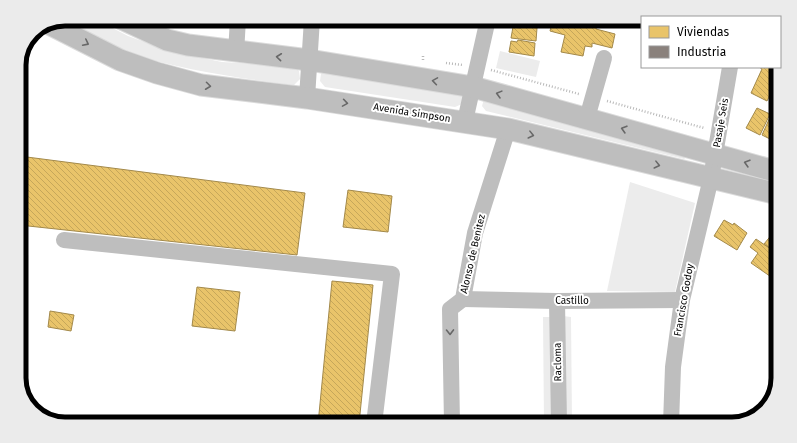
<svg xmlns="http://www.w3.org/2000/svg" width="797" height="443" font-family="'Fira Sans',sans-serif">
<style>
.green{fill:#ececec}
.homes{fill:url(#homes-back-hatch);stroke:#a3894a}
.industry{fill:url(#industry-back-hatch);stroke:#615a57}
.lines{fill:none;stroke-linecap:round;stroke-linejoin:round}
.major-casing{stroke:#dbdbdb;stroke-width:23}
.path{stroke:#b9b9b9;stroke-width:2.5;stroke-dasharray:1 2;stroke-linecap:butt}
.minor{stroke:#bebebe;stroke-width:16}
.major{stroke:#bebebe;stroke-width:21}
.oneway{stroke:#686868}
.labels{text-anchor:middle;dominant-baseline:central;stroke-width:4;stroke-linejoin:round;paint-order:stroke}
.street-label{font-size:10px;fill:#000;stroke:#fff}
.rim{fill:none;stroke:#000;stroke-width:5}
</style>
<defs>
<pattern id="homes-back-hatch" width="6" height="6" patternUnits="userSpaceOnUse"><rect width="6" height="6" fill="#e9c46a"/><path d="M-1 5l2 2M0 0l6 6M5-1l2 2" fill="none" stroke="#c6a75a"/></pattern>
<pattern id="industry-back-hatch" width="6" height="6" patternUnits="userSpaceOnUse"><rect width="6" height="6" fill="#8a817c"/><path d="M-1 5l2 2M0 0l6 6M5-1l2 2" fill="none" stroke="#6e6763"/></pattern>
</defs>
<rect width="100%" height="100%" fill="#fff"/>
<!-- green -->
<g class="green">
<path d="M65 19H95L128 36 172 52 222 62 294 66 299 71 300 79 294 85C238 78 182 70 129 53 106 45 84 31 63 20Z"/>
<path d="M500 51 540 61 536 77 496 68Z"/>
<path d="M326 69 465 91 462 104 455 107 325 87 320 81 321 74Z"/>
<path d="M484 99 687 157 684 159 486 111 482 106Z"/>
<path d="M630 182 695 203 675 292 607 291Z"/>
<path d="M563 316 571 317 572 424H563Z"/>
<path d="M543 317H553V424H544Z"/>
</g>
<!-- homes -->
<g class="homes">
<path d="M515 19H540L539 24 514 21Z"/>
<path d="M553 19H592L591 23 597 24 596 29 615 34 612 48 592 43V47L585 46 583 56 561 52 565 35 550 31Z"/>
<path d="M520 26 537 28 536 41 511 38 513 27 520 28Z"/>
<path d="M518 40 535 43 534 56 509 52 511 41 517 42Z"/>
<path d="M778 67V79L767 101 751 93 762 69 759 67Z"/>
<path d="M757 108 770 114 760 135 746 128Z"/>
<path d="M771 115 778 118V143L762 135Z"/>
<path d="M19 156 305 193 297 255 19 225Z"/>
<path d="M348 190 392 196 388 232 343 227Z"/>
<path d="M724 220 733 225 734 223 747 233 737 250 714 236Z"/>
<path d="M773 233 778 236V254L764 244Z"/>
<path d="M756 239 778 254 777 281 751 263 758 253 750 247Z"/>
<path d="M332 281 373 285 359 424H318Z"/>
<path d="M197 287 240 292 235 331 192 326Z"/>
<path d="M50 311 74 315 71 331 48 327Z"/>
</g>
<!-- industry -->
<g class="industry">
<path d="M778 79V92L773 89Z"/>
<path d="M778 95V109L772 106Z"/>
</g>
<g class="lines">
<defs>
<g id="major">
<path d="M122 19 167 40 188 45 309 60 473 87 778 172"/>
<path d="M51 25 120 60 157 73 201 85 307 98 508 129 778 194"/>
</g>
</defs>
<!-- major casing -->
<use href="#major" class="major-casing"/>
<!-- path -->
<g class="path">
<path d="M423 60V54"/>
<path d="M446 63 463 65"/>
<path d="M491 70 579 94"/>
<path d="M607 101 704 128"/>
</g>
<!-- minor -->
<g class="minor">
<path d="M236 53 238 19"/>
<path d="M307 98 312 19"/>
<path d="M587 118 604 58"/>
<path d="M465 121 488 19"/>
<path d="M64 240 392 274 374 424"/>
<path d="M463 299 557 301 682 300"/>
<path d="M557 301 559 424"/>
<path d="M452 424 450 309 463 299 475 233 508 129"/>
<path d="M671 424 673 367 682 300 711 178 730 67"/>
</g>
<!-- major -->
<use href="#major" class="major"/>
</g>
<!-- one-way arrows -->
<defs><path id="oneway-chevron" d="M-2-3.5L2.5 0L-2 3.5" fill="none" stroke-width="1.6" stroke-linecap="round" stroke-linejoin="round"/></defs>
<g class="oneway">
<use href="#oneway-chevron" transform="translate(86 43) rotate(27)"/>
<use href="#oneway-chevron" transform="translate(279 57) rotate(-174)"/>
<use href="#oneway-chevron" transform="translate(435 81) rotate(-171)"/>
<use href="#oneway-chevron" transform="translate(208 86) rotate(7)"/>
<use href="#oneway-chevron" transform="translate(499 94) rotate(-165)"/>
<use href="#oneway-chevron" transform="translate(345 103) rotate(9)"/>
<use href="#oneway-chevron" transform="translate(624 129) rotate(-164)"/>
<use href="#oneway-chevron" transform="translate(531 135) rotate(14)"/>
<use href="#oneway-chevron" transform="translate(747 163) rotate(-164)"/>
<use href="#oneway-chevron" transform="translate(657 165) rotate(14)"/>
<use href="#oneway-chevron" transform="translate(450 332) rotate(89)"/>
</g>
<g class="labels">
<!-- street labels -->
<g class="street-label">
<text transform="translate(412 113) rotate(9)">Avenida Simpson</text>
<text transform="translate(721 123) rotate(-80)">Pasaje Seis</text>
<text transform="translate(473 254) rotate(-77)">Alonso de Benitez</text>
<text transform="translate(684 300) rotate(-80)">Francisco Godoy</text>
<text x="572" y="301">Castillo</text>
<text transform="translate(558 362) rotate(-91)">Racloma</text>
</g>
</g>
<!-- crop -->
<path d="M0 0H797V443H0ZM65 26H732A39 39 0 0 1 771 65V378A39 39 0 0 1 732 417H65A39 39 0 0 1 26 378V65A39 39 0 0 1 65 26Z" fill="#ebebeb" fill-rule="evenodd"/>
<path class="rim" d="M65 26H732A39 39 0 0 1 771 65V378A39 39 0 0 1 732 417H65A39 39 0 0 1 26 378V65A39 39 0 0 1 65 26Z"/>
<!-- legend -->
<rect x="641" y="16" width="140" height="52" fill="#ffffff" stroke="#999999"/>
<rect x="649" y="26" width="20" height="12" fill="#e9c46a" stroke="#999999"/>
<text x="677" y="36" font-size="12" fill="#000000">Viviendas</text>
<rect x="649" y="46" width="20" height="12" fill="#8a817c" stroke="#999999"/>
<text x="677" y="56" font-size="12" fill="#000000">Industria</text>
</svg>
